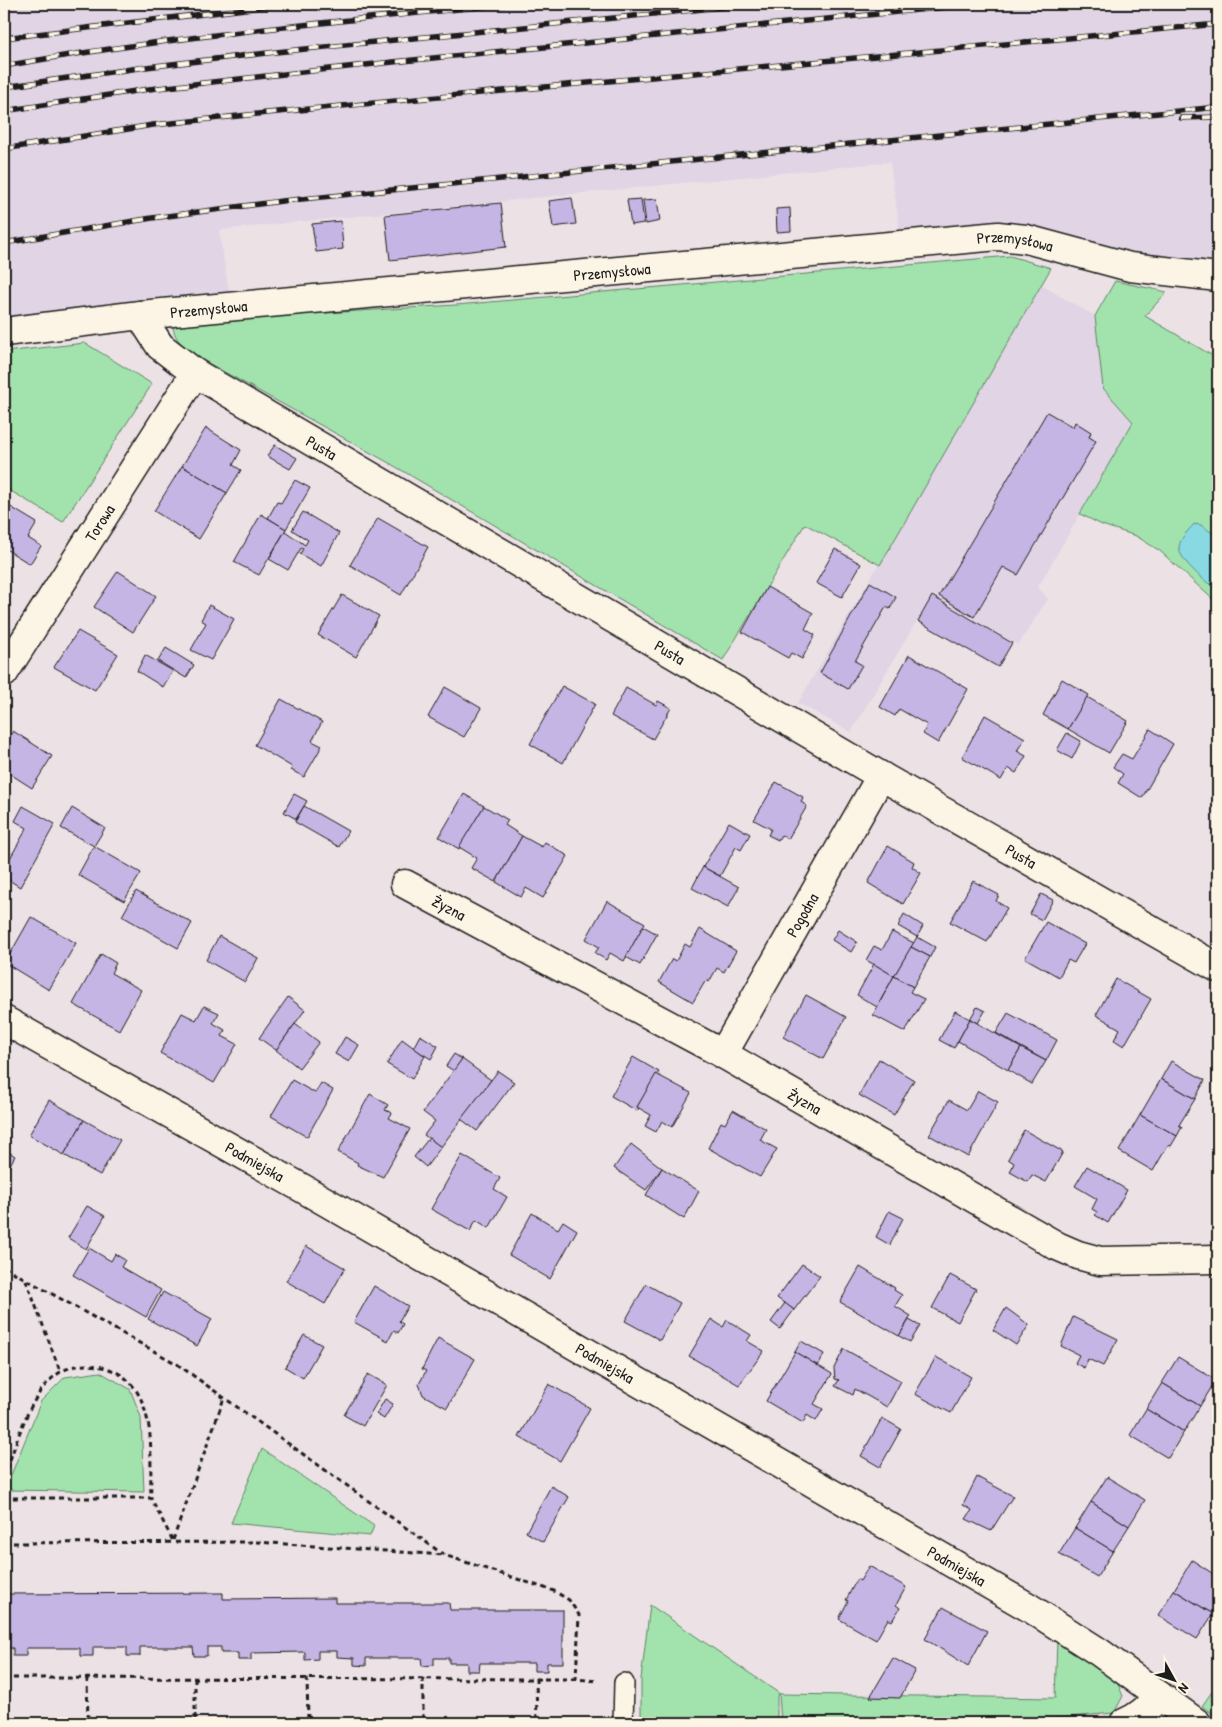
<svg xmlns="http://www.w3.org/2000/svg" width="1222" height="1727" font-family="'Patrick Hand',sans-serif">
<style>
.built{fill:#e0d4e5}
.green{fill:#a2e3ad;stroke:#5f8064}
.water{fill:#89d9e2;stroke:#5d8d93}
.building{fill:#c5b5e5;stroke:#1c1c1c}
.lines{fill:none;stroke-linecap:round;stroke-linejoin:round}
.service-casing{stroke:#1c1c1c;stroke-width:22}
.minor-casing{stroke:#1c1c1c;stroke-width:31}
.path{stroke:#1c1c1c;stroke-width:3;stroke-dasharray:5 4;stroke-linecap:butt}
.service{stroke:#fcf5e5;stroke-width:19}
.minor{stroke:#fcf5e5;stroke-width:28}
.rail-casing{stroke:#1c1c1c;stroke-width:5.5}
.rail{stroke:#fcf5e5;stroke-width:4;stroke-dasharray:11;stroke-linecap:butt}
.labels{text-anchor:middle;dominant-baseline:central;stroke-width:4;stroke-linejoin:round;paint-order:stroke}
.street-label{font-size:16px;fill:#1c1c1c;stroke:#fcf5e5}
</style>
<rect width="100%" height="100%" fill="#ece2e5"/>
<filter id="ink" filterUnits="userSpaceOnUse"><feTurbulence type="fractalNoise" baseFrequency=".02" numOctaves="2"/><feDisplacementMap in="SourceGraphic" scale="10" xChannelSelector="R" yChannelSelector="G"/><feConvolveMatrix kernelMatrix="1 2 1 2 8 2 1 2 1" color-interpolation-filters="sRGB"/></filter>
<g filter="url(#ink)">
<!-- built -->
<g class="built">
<path d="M4 4H1218V265L1170 261 1021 224 900 232 890 162 219 230 230 298 4 318Z"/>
<path d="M1041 285 1095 316 1103 388 1133 422 1038 587 1048 599 1018 645 932 595 851 732 798 703Z"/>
</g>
<!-- green -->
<g class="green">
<path d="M1010 256 1051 268 880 565 805 524 723 660 391 464 199 358C188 349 173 341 173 325L180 322 456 305Z"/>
<path d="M1115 281 1167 292 1145 316 1218 359V604L1160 551 1136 536 1102 525 1080 514 1133 422 1103 388 1095 316Z"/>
<path d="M85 343 152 384 63 522 4 487V352Z"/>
<path d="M100 1372 130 1389 141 1417 144 1492 5 1490 41 1401 65 1377Z"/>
<path d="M262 1449 374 1526 370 1536 231 1523Z"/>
<path d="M650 1605 780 1694 1055 1698 1057 1639 1117 1682 1123 1696 1114 1713 1000 1723H781L779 1694 777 1696V1723H641V1679Z"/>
<path d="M1218 1683V1718L1202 1706Z"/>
</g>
<!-- water -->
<path class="water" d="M1194 524 1201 525 1218 537V590C1208 585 1178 559 1179 547 1180 538 1188 531 1194 524Z"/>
<!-- building -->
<g class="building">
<path d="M572 198 576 224 553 227 549 201Z"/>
<path d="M641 199 644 223 631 225 627 200Z"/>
<path d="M657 199 660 221 646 224 643 200Z"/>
<path d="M501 203 506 247 390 260 385 215Z"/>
<path d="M790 208 791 231 777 232 776 209Z"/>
<path d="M341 221 343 249 316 252 312 224Z"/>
<path d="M1216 302H1218V325H1214Z"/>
<path d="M1047 412 1073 427 1075 422 1091 432 1089 437 1096 441 1018 575 1003 567 974 617 939 596Z"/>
<path d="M206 428 241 450 233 465 241 470 227 493 182 466Z"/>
<path d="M275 445 297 458 290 469 267 456Z"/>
<path d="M182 466 227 493 199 539 154 511Z"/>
<path d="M295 480 310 488 286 529 268 518 277 502 281 503Z"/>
<path d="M4 503 37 523 28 538 41 546 30 564 4 548Z"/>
<path d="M303 512 339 533 321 566 300 554 303 549 301 548 288 570 269 559 285 531 305 545 308 540 292 530Z"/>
<path d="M261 514 286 529 259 575 234 562Z"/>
<path d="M378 518 428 547 401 595 350 565Z"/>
<path d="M835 549 861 564 842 597 816 583Z"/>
<path d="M118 571 156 596 133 632 94 607Z"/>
<path d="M870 582 896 597 890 609 886 607 855 661 862 665 848 689 820 673Z"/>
<path d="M767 587 813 613 805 629 815 635 802 659 791 653 788 658 742 632Z"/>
<path d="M342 595 379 616 356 657 318 635Z"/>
<path d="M932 596 1012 643 998 667 918 621Z"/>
<path d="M209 605 234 619 211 660 191 650 206 623 201 620Z"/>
<path d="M78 631 118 654 95 690 54 667Z"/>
<path d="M166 648 194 665 186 678 158 661Z"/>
<path d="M145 655 173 671 163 687 137 671Z"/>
<path d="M909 655 968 689 938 743 923 734 927 725 899 709 895 716 880 707Z"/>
<path d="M1062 679 1089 695 1068 729 1043 715Z"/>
<path d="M562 686 595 704 563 763 530 744Z"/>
<path d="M445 687 481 708 464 737 428 717Z"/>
<path d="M626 688 656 705 658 701 671 708 653 739 611 716Z"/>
<path d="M1087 697 1128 721 1109 753 1068 729Z"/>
<path d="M281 699 322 722 312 741 322 746 304 777 291 770 292 767 255 745Z"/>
<path d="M985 715 1025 738 1017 751 1026 756 1016 773 1008 768 1001 780 962 757Z"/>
<path d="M1150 729 1173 744 1142 798 1118 783 1123 774 1113 767 1122 754 1132 759Z"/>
<path d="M13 731 52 756 32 788 4 770V746Z"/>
<path d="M1067 733 1081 741 1072 759 1057 750Z"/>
<path d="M776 782 803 797 801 802 807 806 788 839 781 835 778 840 768 835 771 829 754 820Z"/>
<path d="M294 794 307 801 296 819 284 812Z"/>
<path d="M464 794 484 806 459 849 439 837Z"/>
<path d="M23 806 55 824 20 887 4 877V869L27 828 15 821Z"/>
<path d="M304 806 348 831 339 847 295 822Z"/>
<path d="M484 806 508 820 505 825 522 836 496 882 471 868 477 858 459 847Z"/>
<path d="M72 808 105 828 94 846 61 828Z"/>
<path d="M729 822 750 834 741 850 736 847 720 876 703 867Z"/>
<path d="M522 836 542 847 545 842 568 856 543 898 526 888 521 897 496 882Z"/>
<path d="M94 846 141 873 124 901 78 875Z"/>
<path d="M888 846 914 862 912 867 921 873 903 904 868 883Z"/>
<path d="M703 867 739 887 728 907 692 888Z"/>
<path d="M973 881 999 895 996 901 1007 908 987 942 950 922Z"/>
<path d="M136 891 192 923 178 948 122 916Z"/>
<path d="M1041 894 1053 900 1042 920 1030 914Z"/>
<path d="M607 901 645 923 624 961 610 953 606 960 595 953 599 947 586 939Z"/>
<path d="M904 914 923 926 917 937 898 926Z"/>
<path d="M31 917 76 943 49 990 5 963Z"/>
<path d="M1046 922 1085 944 1074 963 1068 960 1059 977 1025 958Z"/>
<path d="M643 926 657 934 640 965 626 957Z"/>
<path d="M700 929 736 951 724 972 717 968 709 982 706 980 693 1002 659 982 672 959 676 961 685 944 690 947Z"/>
<path d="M838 930 857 942 851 952 832 940Z"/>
<path d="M892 932 914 943 894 976 866 960 874 946 882 950Z"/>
<path d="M219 936 258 958 245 982 206 960Z"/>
<path d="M917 937 935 947 930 957 911 947Z"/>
<path d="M911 947 930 957 913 987 894 976Z"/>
<path d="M101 954 116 963 111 973 141 990 119 1030 73 1004Z"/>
<path d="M874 964 894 976 877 1007 857 995Z"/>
<path d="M894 976 913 987 910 992 924 999 905 1032 873 1015Z"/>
<path d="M1116 979 1151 999 1124 1046 1114 1040 1120 1029 1096 1015Z"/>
<path d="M806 995 846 1017 823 1059 783 1037Z"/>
<path d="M288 997 305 1010 276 1050 259 1038Z"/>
<path d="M204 1006 219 1013 213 1023 225 1030 222 1036 237 1044 214 1083 160 1053 182 1013 196 1020Z"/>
<path d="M977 1007 985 1011 978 1023 970 1019Z"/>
<path d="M955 1011 970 1019 954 1048 939 1040Z"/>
<path d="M1008 1013 1057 1040 1046 1061 996 1033Z"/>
<path d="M970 1019 1021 1048 1008 1070 958 1041Z"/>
<path d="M295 1024 319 1042 299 1068 276 1050Z"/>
<path d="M420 1035 438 1046 431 1059 413 1048Z"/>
<path d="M345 1037 359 1045 349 1062 335 1054Z"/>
<path d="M402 1039 425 1056 412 1079 387 1064Z"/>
<path d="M1021 1048 1046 1061 1032 1084 1008 1070Z"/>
<path d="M454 1054 462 1059 454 1071 446 1066Z"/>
<path d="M633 1057 659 1072 637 1107 639 1108 637 1111 611 1096Z"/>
<path d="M462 1059 491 1080 441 1147 424 1135 435 1121 423 1112Z"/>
<path d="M879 1059 914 1080 894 1115 859 1095Z"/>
<path d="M1171 1061 1205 1080 1195 1099 1161 1079Z"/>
<path d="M498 1071 514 1082 477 1131 461 1119Z"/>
<path d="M4 1073 10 1077 4 1088Z"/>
<path d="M656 1074 691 1093 672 1127 662 1121 656 1132 645 1126 651 1115 637 1107Z"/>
<path d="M1161 1079 1195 1099 1179 1125 1182 1127 1177 1136 1140 1115Z"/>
<path d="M292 1080 315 1093 321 1083 333 1090 307 1137 271 1116Z"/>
<path d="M978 1091 998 1102 968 1157 929 1135 949 1100 967 1110Z"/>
<path d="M370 1094 388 1105 385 1110 392 1113 389 1118 410 1129 383 1177 357 1165 358 1163 338 1152Z"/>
<path d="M49 1100 84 1120 64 1155 29 1135Z"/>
<path d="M733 1110 766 1129 760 1140 777 1149 760 1177 708 1148 721 1122 725 1124Z"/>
<path d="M1140 1115 1177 1136 1171 1146 1168 1145 1153 1171 1119 1151Z"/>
<path d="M84 1120 120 1140 100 1175 64 1155Z"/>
<path d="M1024 1130 1063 1152 1046 1182 1032 1175 1028 1182 1010 1172 1014 1163 1008 1159Z"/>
<path d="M429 1138 441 1147 426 1167 414 1157Z"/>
<path d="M631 1144 662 1168 646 1190 614 1168Z"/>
<path d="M4 1149 15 1156 4 1175Z"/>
<path d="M462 1155 500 1178 494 1189 507 1197 489 1228 476 1220 470 1231 431 1209Z"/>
<path d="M1087 1166 1127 1190 1108 1223 1095 1215 1097 1212 1092 1209 1097 1199 1075 1186Z"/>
<path d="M662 1168 699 1191 684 1219 646 1195Z"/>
<path d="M87 1206 105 1216 86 1249 68 1238Z"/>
<path d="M889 1211 903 1218 890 1245 876 1237Z"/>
<path d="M532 1213 558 1229 563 1221 577 1230 550 1279 509 1255Z"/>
<path d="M306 1246 345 1268 325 1304 286 1281Z"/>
<path d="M89 1248 111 1261 115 1254 125 1260 121 1267 161 1290 146 1317 73 1275Z"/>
<path d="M802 1264 820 1276 794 1310 777 1298Z"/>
<path d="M860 1267 895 1288 894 1290 902 1295 895 1306 911 1316 899 1336 840 1302Z"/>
<path d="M950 1275 976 1289 958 1322 932 1308Z"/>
<path d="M646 1284 680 1303 660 1340 625 1321Z"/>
<path d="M374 1286 408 1306 399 1321 403 1324 398 1333 394 1330 388 1341 354 1322Z"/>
<path d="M163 1292 212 1319 197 1346 148 1319Z"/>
<path d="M785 1303 794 1310 780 1329 771 1322Z"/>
<path d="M1006 1308 1029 1325 1016 1345 993 1330Z"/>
<path d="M1073 1317 1118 1339 1103 1366 1088 1359 1084 1368 1075 1363 1079 1355 1061 1346Z"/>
<path d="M711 1319 723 1327 727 1320 751 1335 747 1341 764 1351 739 1385 689 1356Z"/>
<path d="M909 1320 920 1326 910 1342 899 1336Z"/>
<path d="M304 1335 322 1345 303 1378 285 1367Z"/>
<path d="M438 1338 475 1359 447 1408 423 1395 419 1384 426 1371 422 1369Z"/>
<path d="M801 1341 824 1354 818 1366 795 1352Z"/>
<path d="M844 1349 901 1381 887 1407 855 1389 853 1395 835 1386 839 1380 835 1379 834 1368Z"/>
<path d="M795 1352 832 1374 814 1404 823 1409 816 1421 807 1415 803 1423 766 1401Z"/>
<path d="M936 1357 971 1377 951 1413 915 1394Z"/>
<path d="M1178 1357 1216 1380 1200 1406 1162 1383Z"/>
<path d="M368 1374 387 1385 363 1426 344 1415Z"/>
<path d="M1162 1383 1200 1406 1184 1432 1146 1409Z"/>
<path d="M549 1384 590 1408 560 1461 519 1437Z"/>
<path d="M385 1399 393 1404 384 1419 376 1414Z"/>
<path d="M1146 1409 1184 1432 1168 1458 1130 1435Z"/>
<path d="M882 1418 901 1429 880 1467 861 1456Z"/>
<path d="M977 1477 1013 1496 991 1531 966 1519 972 1510 963 1505Z"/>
<path d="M1107 1477 1145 1500 1129 1526 1091 1502Z"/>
<path d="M551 1486 569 1497 543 1542 526 1532Z"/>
<path d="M1091 1502 1129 1526 1113 1551 1075 1528Z"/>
<path d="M1075 1528 1113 1551 1097 1577 1059 1554Z"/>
<path d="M1192 1560 1218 1577V1605L1213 1614 1174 1590Z"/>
<path d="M869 1566 906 1587 896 1605 900 1608 892 1621 888 1619 876 1640 839 1619 848 1601 846 1600 857 1579 860 1581Z"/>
<path d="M1174 1590 1213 1614 1197 1639 1158 1615Z"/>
<path d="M223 1593V1599L335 1598V1603H449L450 1610H563V1663H547V1671H534V1663H480L479 1671H467V1663H449V1658H434V1665L422 1666 421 1658H366V1666L354 1665V1658L337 1657V1651H318V1659L305 1660V1652L251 1653V1660H238V1653H221V1647H207V1656H194L193 1647H140V1656H127V1647H93V1656H80V1648H26V1656H13V1648H4V1594Z"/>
<path d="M943 1607 987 1631 968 1666 925 1639Z"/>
<path d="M893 1658 915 1670 900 1698 870 1697Z"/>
</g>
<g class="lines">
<defs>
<path id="service" d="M623 1723 624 1683"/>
<g id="minor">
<path id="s1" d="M140 315 160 346 195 373 881 776 1218 968"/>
<path id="s2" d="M4 332 140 315 998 236 1026 239 1130 267 1218 277"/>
<path id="s3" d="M4 673 195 373"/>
<path id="s4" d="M405 884 723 1054 1057 1246 1078 1255 1100 1261 1218 1259"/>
<path id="s5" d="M4 1020 302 1188 1030 1608 1099 1652 1197 1723"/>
<path id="s6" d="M723 1054 881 776"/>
<path d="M1124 1723C1139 1717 1149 1708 1159 1695"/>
</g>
</defs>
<!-- service casing -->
<use href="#service" class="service-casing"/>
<!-- minor casing -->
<use href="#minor" class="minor-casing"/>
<!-- path -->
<g class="path">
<path d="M4 1267 177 1364 444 1555 554 1591 569 1600 579 1615 576 1679 599 1681"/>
<path d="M26 1280 60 1371"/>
<path d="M4 1477C22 1429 39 1346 109 1369 132 1377 142 1396 147 1418 153 1439 150 1475 151 1498"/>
<path d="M4 1498H151L173 1541"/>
<path d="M173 1540 224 1398"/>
<path d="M4 1543 257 1542 444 1555"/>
<path d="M4 1678 576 1679"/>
<path d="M87 1678 88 1723"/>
<path d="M195 1678V1723"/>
<path d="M307 1678 308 1723"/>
<path d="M423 1678V1723"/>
<path d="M536 1678 537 1723"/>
</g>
<!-- service -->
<use href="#service" class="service"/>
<!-- minor -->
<use href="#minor" class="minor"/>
<defs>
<g id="rail">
<path d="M4 38 286 4"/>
<path d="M4 66C171 36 341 21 510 4"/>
<path d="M4 87 146 67 276 52 753 4"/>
<path d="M4 111 149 89 393 62 979 4"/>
<path d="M1181 118 1218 117"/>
<path d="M4 149 153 125 267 113 1218 24"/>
<path d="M4 243 152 218 282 201 1218 107"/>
</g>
</defs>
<!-- rail casing -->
<use href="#rail" class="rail-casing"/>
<!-- rail -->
<use href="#rail" class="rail"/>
</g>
</g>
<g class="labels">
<!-- street labels -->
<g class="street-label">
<text stroke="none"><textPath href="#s2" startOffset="1016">Przemysłowa</textPath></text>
<text stroke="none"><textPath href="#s2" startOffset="611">Przemysłowa</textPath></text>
<text stroke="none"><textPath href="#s2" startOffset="206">Przemysłowa</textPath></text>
<text stroke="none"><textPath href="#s1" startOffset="228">Pusta</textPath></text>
<text stroke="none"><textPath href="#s3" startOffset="178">Torowa</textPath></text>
<text stroke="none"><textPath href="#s1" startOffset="632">Pusta</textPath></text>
<text stroke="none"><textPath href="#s1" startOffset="1038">Pusta</textPath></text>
<text stroke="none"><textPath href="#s4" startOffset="50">Żyzna</textPath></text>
<text stroke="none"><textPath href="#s6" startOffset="160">Pogodna</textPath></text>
<text stroke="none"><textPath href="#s4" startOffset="455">Żyzna</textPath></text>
<text stroke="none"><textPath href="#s5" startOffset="288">Podmiejska</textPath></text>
<text stroke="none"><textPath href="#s5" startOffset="692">Podmiejska</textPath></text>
<text stroke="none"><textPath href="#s5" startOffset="1098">Podmiejska</textPath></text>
</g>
</g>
<!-- margin -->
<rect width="1222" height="1727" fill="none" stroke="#fcf5e5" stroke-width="20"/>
<rect x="10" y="10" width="1202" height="1707" fill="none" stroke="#1c1c1c" stroke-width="2" filter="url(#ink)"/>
<!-- north arrow -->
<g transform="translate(1174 1680) rotate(130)" stroke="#fcf5e5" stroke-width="4" paint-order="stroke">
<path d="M0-4L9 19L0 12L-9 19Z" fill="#1c1c1c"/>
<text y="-8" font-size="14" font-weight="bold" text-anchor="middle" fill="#1c1c1c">N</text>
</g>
</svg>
